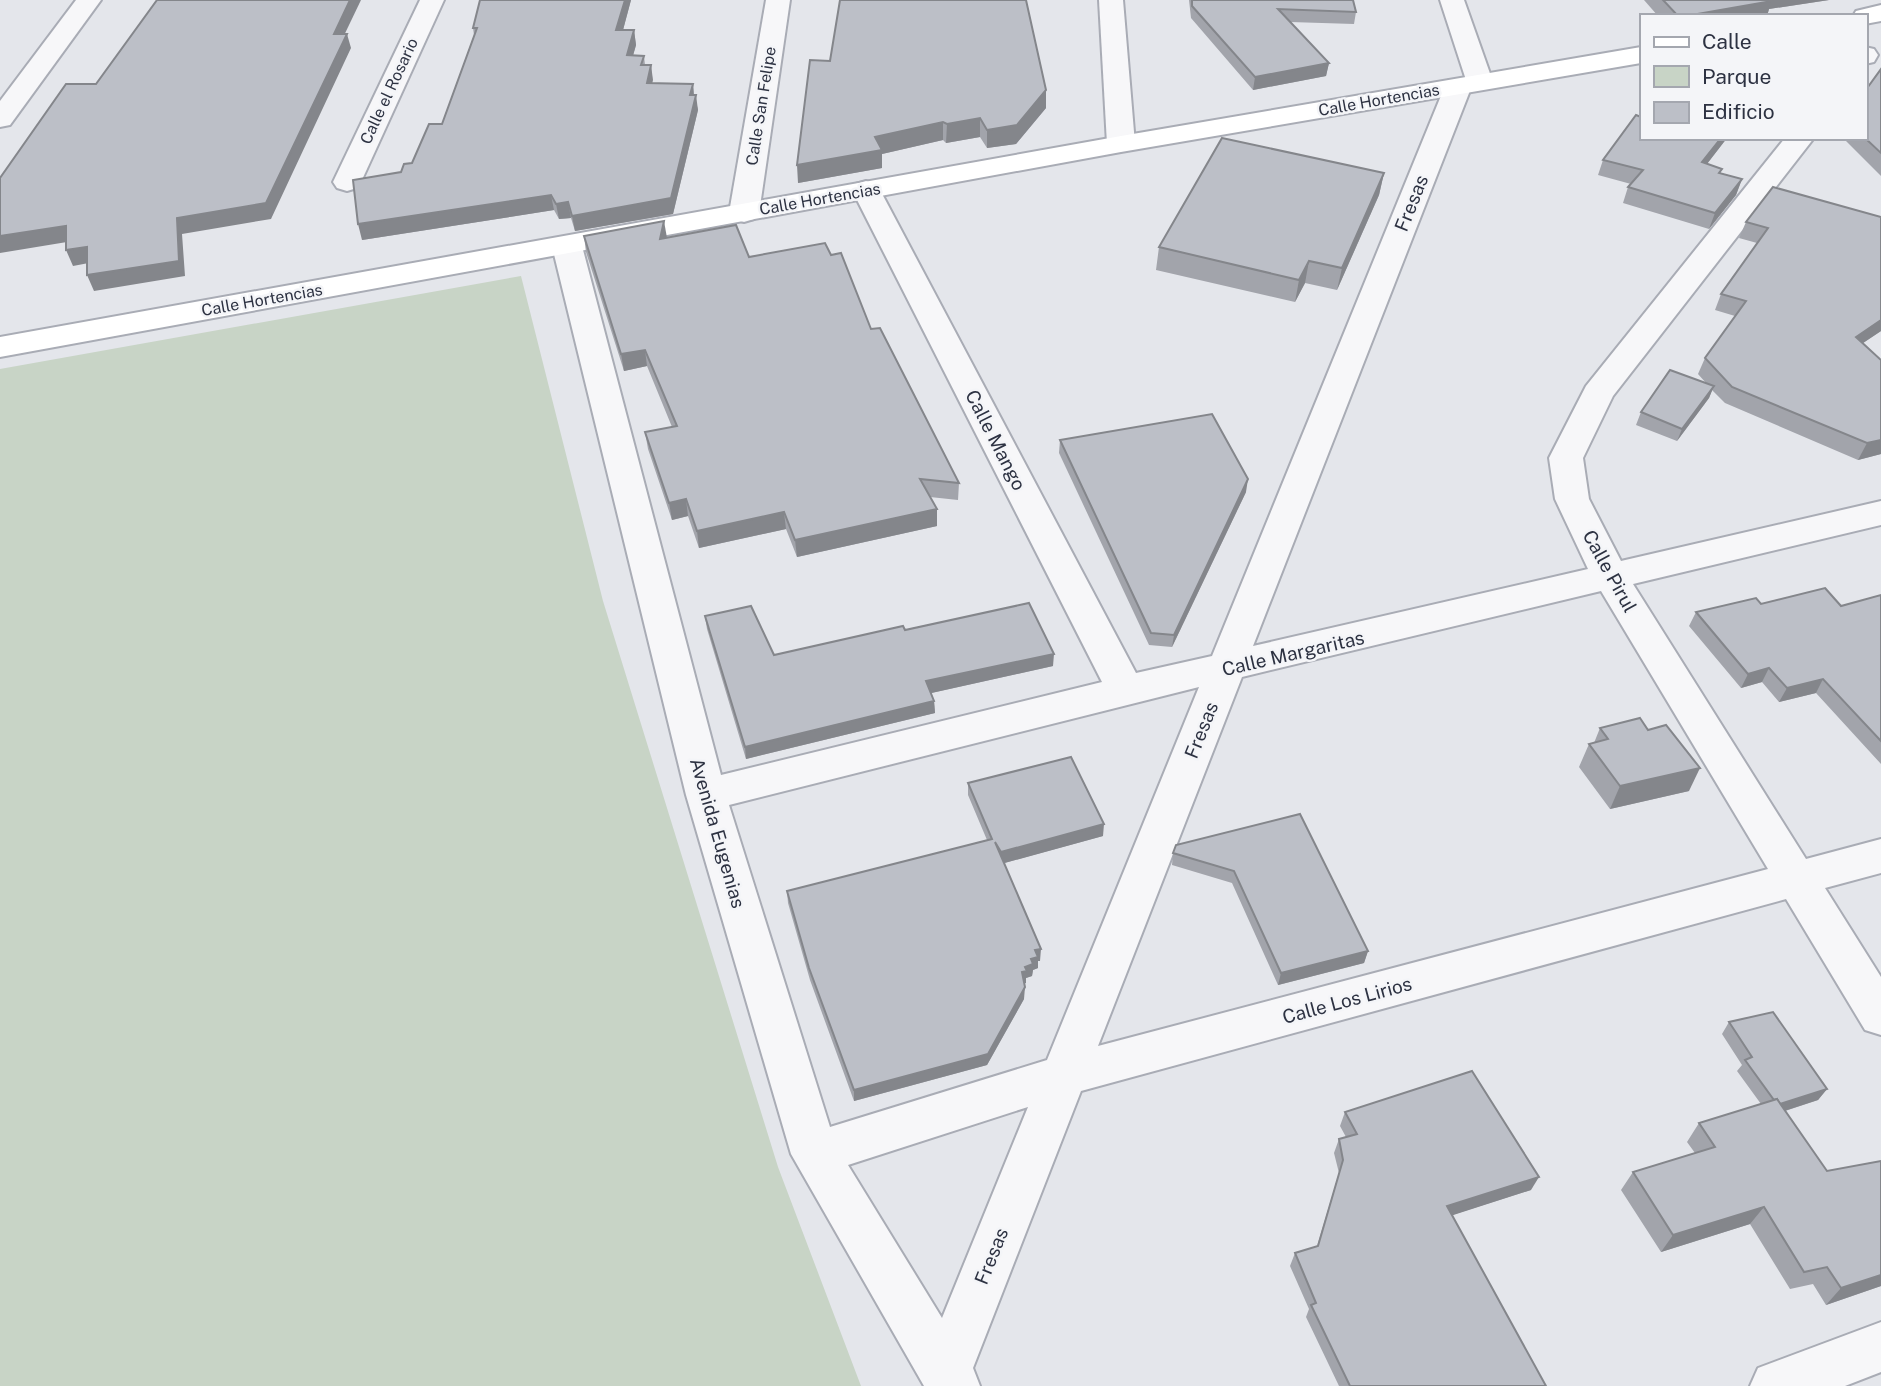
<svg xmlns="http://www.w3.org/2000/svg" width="1881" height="1386" font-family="'Public Sans',sans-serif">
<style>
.green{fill:#c8d4c6}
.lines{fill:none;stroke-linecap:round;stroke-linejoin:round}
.street-casing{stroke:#a9acb5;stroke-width:4}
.secondary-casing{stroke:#a9acb5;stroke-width:4}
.street{fill:#f7f7f9;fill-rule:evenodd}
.secondary{fill:#fff;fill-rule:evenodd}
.wall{fill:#a2a4ab}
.shaded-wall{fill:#84868b}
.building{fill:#bcbfc7;stroke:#84868b;stroke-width:2}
.labels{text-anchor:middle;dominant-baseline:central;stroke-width:5;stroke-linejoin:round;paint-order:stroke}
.far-street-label{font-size:16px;fill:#2d3242;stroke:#f4f5f8}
.street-label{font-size:19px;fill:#2d3242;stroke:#f4f5f8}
</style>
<rect width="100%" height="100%" fill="#e4e6eb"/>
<!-- green -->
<path class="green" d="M521 276 603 601 778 1167 861 1386H0V369Z"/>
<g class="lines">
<defs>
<g id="street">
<path d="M76 0H101L10 125 0 127V101Z"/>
<path d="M420 0H444L361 182 357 188 347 191 337 188 333 182Z"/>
<path d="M766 0H790L759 213 754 219 744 222 734 219 729 213Z"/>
<path d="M1099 0H1123L1135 144 1131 150H1111L1107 144Z"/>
<path d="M1440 0H1464L1493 82 1489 88H1471L1253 646 1588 569 1555 499 1549 458 1586 386 1785 138H1814L1613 396 1583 458 1589 499 1621 561 1881 501V525L1633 584 1806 859 1881 839V873L1825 888 1881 977V1035L1865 1030 1786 899 1081 1091 973 1368 980 1386H924L791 1154 686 795 552 246 556 240 567 237 578 240 582 246 721 775 1102 682 852 190 856 184 866 181 876 184 880 190 1136 673 1212 656 1445 86 1449 80H1466ZM1601 591 1768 869 1098 1046 1242 677ZM1199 687 1047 1060 830 1127 729 805ZM1028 1107 942 1318 848 1165Z"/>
<path d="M1865 47 1874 49 1878 55 1874 62 1865 64Z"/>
<path d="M1881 1322V1372L1845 1386H1750L1758 1368Z"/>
</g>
<g id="secondary">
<path d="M1881 5V21L1865 24V16H1853L1856 11Z"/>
<path d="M1641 47V63L1121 152 0 357V337L1121 136Z"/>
</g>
</defs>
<!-- street casing -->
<use href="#street" class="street-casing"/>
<!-- secondary casing -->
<use href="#secondary" class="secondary-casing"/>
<!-- street -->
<use href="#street" class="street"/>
<!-- secondary -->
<use href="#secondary" class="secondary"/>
</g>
<!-- wall -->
<g class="wall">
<path d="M631 0 623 30H634L636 45 633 55 644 56 645 65H651L652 83 693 84 694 95 698 110 673 214 575 231 571 218 559 219 554 210 362 240 401 172 412 163 442 124 474 35 473 28Z"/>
<path d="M1189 0H1353L1356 12 1354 24 1290 22 1329 63 1326 76 1253 90 1191 18Z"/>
<path d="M1644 0H1829L1769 9 1767 16H1658Z"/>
<path d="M810 60 1046 108 1016 144 987 148 980 137 946 143 943 140 882 154V168L798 183Z"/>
<path d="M1881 69V176L1843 138H1865Z"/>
<path d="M1641 138H1727L1707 164 1721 173 1742 179 1736 195 1709 229 1623 203 1628 187 1631 184 1598 175 1603 160Z"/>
<path d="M1384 173 1379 195 1337 290 1305 283 1295 302 1156 270 1159 247Z"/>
<path d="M1881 217V331L1863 343 1881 454 1858 460 1725 403 1712 390 1709 398 1677 441 1636 425 1641 412 1706 383 1698 374 1705 358 1735 316 1715 310 1721 294 1757 243 1739 238 1746 222Z"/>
<path d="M584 236 666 238 749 257 871 329 959 483 958 500 930 497 937 526 797 557 786 529 699 548 688 516 672 520 648 449 645 432 672 427 647 366 624 371 586 252Z"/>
<path d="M1060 440 1246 492 1172 647 1149 645 1059 453Z"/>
<path d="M1881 595V764L1816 693 1779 702 1762 682 1741 688 1689 626 1696 612 1761 604 1841 606Z"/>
<path d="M705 616 774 655 905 630 1053 666 931 693 934 701 935 713 746 759 707 629Z"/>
<path d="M1600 728 1689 791 1610 809 1579 767 1589 744 1594 743Z"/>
<path d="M968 783 1103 836 1004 863 1040 961H1038V968L1033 970 1032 976 1026 978V983H1024V999L987 1065 854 1101 810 980 788 903 787 891 987 840 968 795Z"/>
<path d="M1300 814 1368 951 1364 963 1278 985 1232 883 1172 865 1173 853Z"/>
<path d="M1729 1022 1827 1089 1818 1100 1785 1111 1827 1171 1881 1161V1286L1826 1305 1813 1284 1790 1289 1750 1224 1661 1252 1621 1190 1633 1172 1695 1153 1687 1142 1699 1123 1761 1104 1737 1071 1742 1065 1722 1034Z"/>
<path d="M1345 1112 1531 1190 1452 1215 1546 1386H1339L1306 1317 1309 1309 1290 1266 1295 1253 1317 1246 1339 1173 1334 1153 1339 1139 1346 1137 1340 1126Z"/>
</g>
<!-- shaded-wall -->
<g class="shaded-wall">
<path d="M350 0H361L338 48 334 34Z"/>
<path d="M625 0H631L619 45 616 30Z"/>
<path d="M1763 0H1829L1769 9 1767 16H1686Z"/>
<path d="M634 30 636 45 629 70 627 55Z"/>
<path d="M347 34 351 48 271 219 182 234 185 276 94 291 87 275Z"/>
<path d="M1329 63 1326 76 1253 90 1255 77Z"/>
<path d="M651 65 653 80 649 98 647 83Z"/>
<path d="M693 84 694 98 690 95Z"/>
<path d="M1046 90V108L1016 144 987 148V130Z"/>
<path d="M696 95 698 110 673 214 575 231 572 216Z"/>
<path d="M980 118V137L946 143 947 124Z"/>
<path d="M943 122V140L882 154V168L798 183 797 165 875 137Z"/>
<path d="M1721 138H1727L1696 178 1702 162Z"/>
<path d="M1384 173 1379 195 1337 290 1342 268Z"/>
<path d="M1742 179 1736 195 1709 229 1715 213Z"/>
<path d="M551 195 554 210 362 240 358 224Z"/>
<path d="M568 202 571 218 559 219 556 204Z"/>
<path d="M664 221 667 238 660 239Z"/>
<path d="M66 226 73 241 0 253V236Z"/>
<path d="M87 247 94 262 73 266 66 250Z"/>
<path d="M1309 261 1305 283 1295 302 1299 280Z"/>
<path d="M1881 320V331L1848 353 1856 337Z"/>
<path d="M645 350 647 366 624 371 621 354Z"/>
<path d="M1714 386 1709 398 1677 441 1682 429Z"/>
<path d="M1881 440V454L1858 460 1867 443Z"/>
<path d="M1248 479 1246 492 1172 647 1174 635Z"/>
<path d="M686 499 688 516 672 520 669 503Z"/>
<path d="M937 509V526L797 557 795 540Z"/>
<path d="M784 512 786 529 699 548 697 531Z"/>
<path d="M1054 654 1053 666 927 694 926 681Z"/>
<path d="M1769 668 1762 682 1741 688 1748 674Z"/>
<path d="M1823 679 1816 693 1779 702 1787 688Z"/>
<path d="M934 701 935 713 746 759 745 747Z"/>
<path d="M1700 768 1689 791 1610 809 1620 786Z"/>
<path d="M1104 824 1103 836 1001 864V852Z"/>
<path d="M1041 949 1040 961H1038V968L1033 970 1032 976 1026 978V983L1021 984 1022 972 1025 967 1031 959 1035 950Z"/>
<path d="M1368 951 1364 963 1278 985 1281 973Z"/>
<path d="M1025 987 1024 999 987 1065 854 1101V1090Z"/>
<path d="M1827 1089 1818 1100 1769 1116 1777 1105Z"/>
<path d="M1539 1177 1531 1190 1441 1219 1447 1206Z"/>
<path d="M1764 1207 1750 1224 1661 1252 1673 1235Z"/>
<path d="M1881 1275V1286L1826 1305 1841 1288Z"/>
</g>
<!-- building -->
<g class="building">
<path d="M157 0H350L334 34H347L266 203 177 218 179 261 87 275V247L66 250V226L0 236V178L66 84H96Z"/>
<path d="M480 0H625L616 30H634L627 55 644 56 641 65H651L647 83 693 84 690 95H696L671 198 572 216 568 202 556 204 551 195 358 224 353 180 401 172 404 164 412 163 429 124H442L477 28H473Z"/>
<path d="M840 0H1026L1046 90 1017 125 987 130 980 118 947 124 943 122 875 137 882 150 797 165 810 60 830 61Z"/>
<path d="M1192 0H1353L1356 12 1278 9 1329 63 1255 77 1192 6Z"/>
<path d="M1663 0H1771L1772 1 1686 16H1678Z"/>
<path d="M1881 69V153L1865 138V91Z"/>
<path d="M1636 115 1641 117V138H1721L1702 162 1722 169 1719 173 1742 179 1715 213 1628 187 1643 170 1603 160Z"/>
<path d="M1222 138 1384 173 1342 268 1309 261 1299 280 1159 247Z"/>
<path d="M1773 187 1881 217V320L1856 337 1881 360V440L1867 443 1732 387 1705 358 1746 301 1721 294 1768 228 1746 222Z"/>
<path d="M664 221 660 239 736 225 749 257 825 243 831 255 841 253 871 329 880 328 959 483 920 479 937 509 795 540 784 512 697 531 686 499 669 503 645 432 677 426 645 350 621 354 584 236Z"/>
<path d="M1670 370 1714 386 1682 429 1641 412Z"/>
<path d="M1212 414 1248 479 1174 635 1151 633 1060 440Z"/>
<path d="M1825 588 1841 606 1881 595V741L1823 679 1787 688 1769 668 1748 674 1696 612 1756 598 1761 604Z"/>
<path d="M1029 603 1054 654 926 681 934 701 745 747 705 616 751 606 774 655 903 626 905 630Z"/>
<path d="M1640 718 1648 730 1666 725 1700 768 1620 786 1589 744 1608 739 1600 728Z"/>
<path d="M1071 757 1104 824 1001 852 995 842 1041 949 1035 950 1038 957 1031 959 1033 964 1025 967 1027 971 1022 972 1025 987 988 1054 854 1090 809 968 787 891 992 839 968 783Z"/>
<path d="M1300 814 1368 951 1281 973 1234 871 1173 853 1176 845Z"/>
<path d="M1773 1012 1827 1089 1780 1104 1777 1099 1774 1100 1745 1060 1752 1057 1729 1022Z"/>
<path d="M1472 1071 1539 1177 1447 1206 1546 1386H1350L1311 1305 1316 1303 1295 1253 1318 1246 1343 1160 1339 1139 1357 1134 1345 1112Z"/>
<path d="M1777 1099 1827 1171 1881 1161V1275L1841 1288 1827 1267 1804 1272 1764 1207 1673 1235 1633 1172 1715 1147 1699 1123Z"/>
</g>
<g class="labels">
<!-- far-street labels -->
<g class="far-street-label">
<text transform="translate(389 91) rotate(-65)">Calle el Rosario</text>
<text transform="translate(1379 100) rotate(-10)">Calle Hortencias</text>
<text transform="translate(761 106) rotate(-81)">Calle San Felipe</text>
<text transform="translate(820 199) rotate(-10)">Calle Hortencias</text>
<text transform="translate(262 300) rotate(-10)">Calle Hortencias</text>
</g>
<!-- street labels -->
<g class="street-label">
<text transform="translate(1411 203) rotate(-68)">Fresas</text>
<text transform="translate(996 440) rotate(63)">Calle Mango</text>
<text transform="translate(1610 571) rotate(61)">Calle Pirul</text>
<text transform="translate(1293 653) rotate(-13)">Calle Margaritas</text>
<text transform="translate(1201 730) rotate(-68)">Fresas</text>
<text transform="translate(718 833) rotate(74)">Avenida Eugenias</text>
<text transform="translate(1347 1000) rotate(-15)">Calle Los Lirios</text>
<text transform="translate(991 1256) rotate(-68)">Fresas</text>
</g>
</g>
<!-- legend -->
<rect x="1640" y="14" width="228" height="126" fill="#f4f5f8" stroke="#a4a7af" stroke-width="2"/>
<rect x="1654" y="37" width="35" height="10" fill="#ffffff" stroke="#a4a7af" stroke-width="2"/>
<text x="1702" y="49" font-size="21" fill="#2d3242">Calle</text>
<rect x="1654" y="66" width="35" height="21" fill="#c8d4c6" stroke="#a4a7af" stroke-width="2"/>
<text x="1702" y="84" font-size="21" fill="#2d3242">Parque</text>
<rect x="1654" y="102" width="35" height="21" fill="#bcbfc7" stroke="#a4a7af" stroke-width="2"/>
<text x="1702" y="119" font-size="21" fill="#2d3242">Edificio</text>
</svg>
